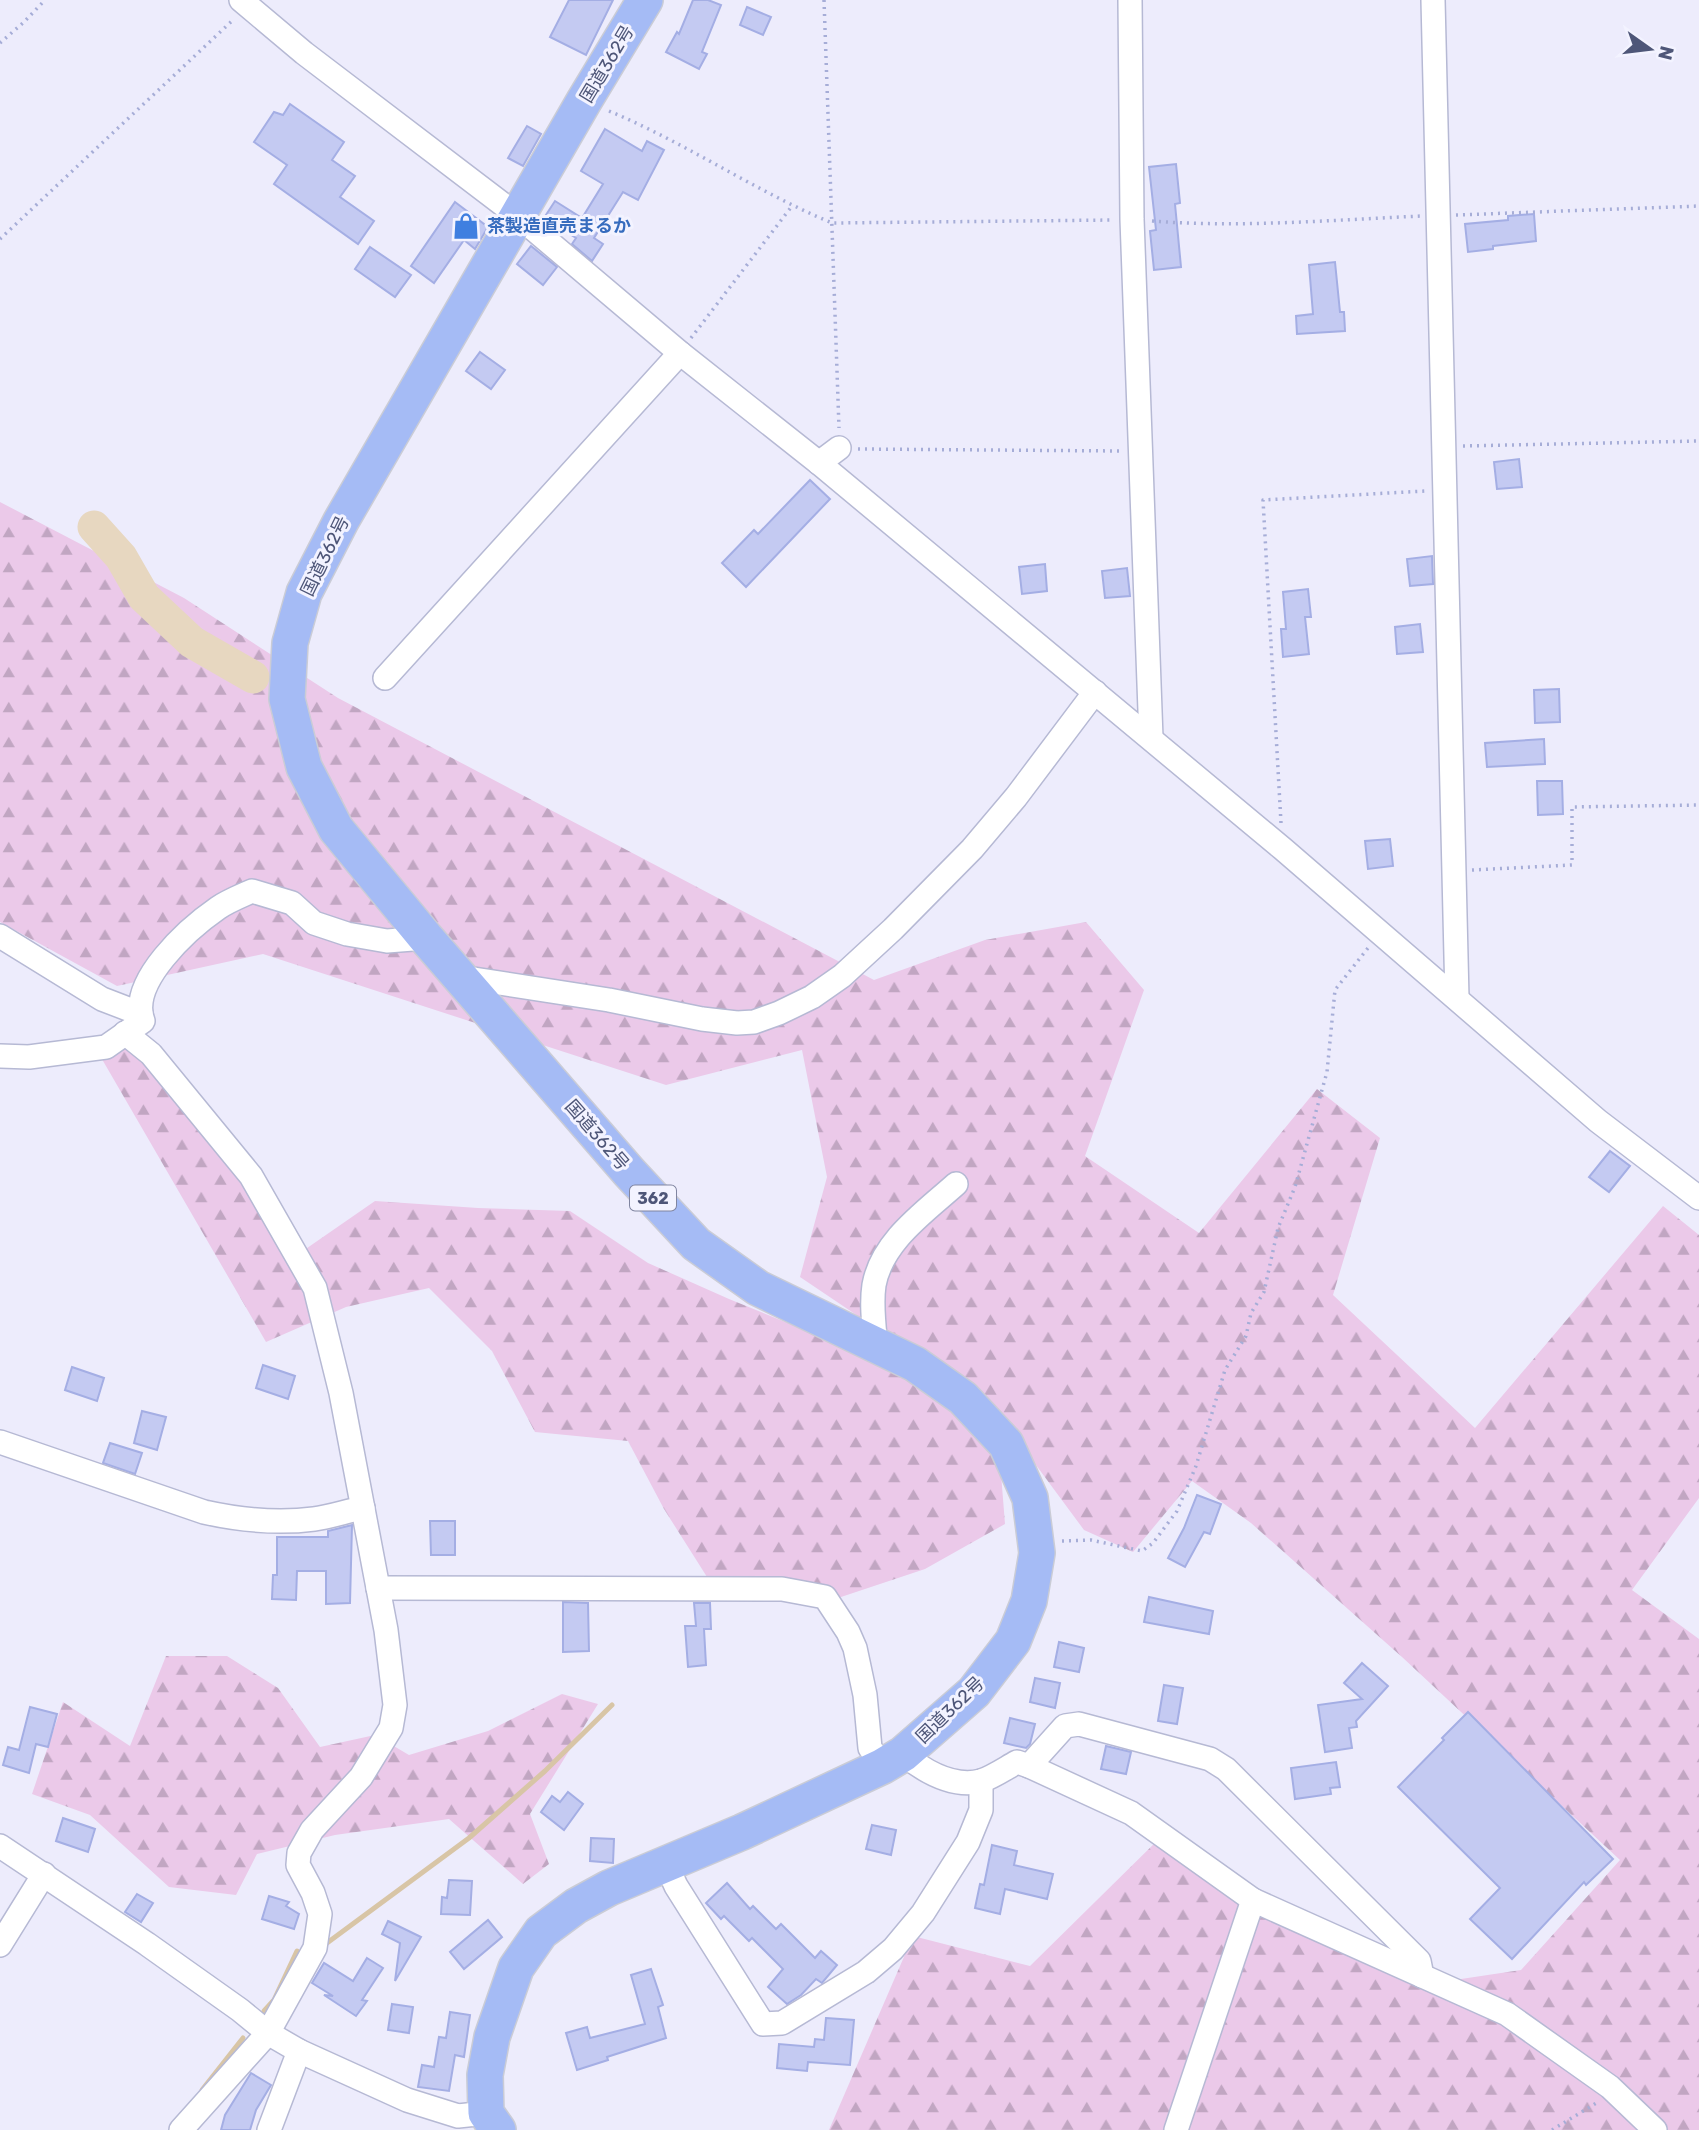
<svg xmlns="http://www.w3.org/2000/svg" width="1699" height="2130" font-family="Rubik,'Noto Sans JP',sans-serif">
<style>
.forest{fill:url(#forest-firs)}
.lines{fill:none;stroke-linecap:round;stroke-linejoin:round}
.stream{stroke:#d8c5a6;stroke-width:5}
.river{stroke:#e7d7c0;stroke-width:33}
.building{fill:#c4caf2;stroke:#a4aee4;stroke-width:2}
.minor-casing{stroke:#b6b9d4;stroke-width:26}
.highway-casing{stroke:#caccd6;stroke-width:38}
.path{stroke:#a6add7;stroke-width:3.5;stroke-dasharray:2 5;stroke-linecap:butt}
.minor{stroke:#fff;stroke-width:23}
.highway{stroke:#a5bbf5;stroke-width:35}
.labels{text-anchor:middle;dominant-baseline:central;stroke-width:6;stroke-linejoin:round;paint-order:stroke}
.shield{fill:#f3f3ff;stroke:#8085a0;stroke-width:2}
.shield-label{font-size:16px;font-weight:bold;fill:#4e5678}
.street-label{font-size:18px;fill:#4e5678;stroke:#f3f3ff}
.shop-label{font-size:18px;font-weight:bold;fill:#366cbe;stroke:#f3f3ff;text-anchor:start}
</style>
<defs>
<pattern id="forest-firs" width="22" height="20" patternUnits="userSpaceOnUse" patternTransform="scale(1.75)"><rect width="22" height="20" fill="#ebc9e9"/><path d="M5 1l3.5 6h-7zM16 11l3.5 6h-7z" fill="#c1a6c2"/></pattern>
</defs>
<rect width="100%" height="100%" fill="#edecfc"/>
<!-- forest -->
<g class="forest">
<path d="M0 502 184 598 338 698 874 980 985 940 1086 922 1144 990 1085 1156 1199 1233 1317 1089 1380 1138 1333 1295 1475 1428 1663 1206 1699 1235V1498L1632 1590 1699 1639V2130H829L913 1936 1030 1966 1163 1835 1421 1985 1521 1970 1620 1860 1402 1657 1251 1523 1192 1481 1133 1552 1084 1530 993 1407 800 1277 827 1177 802 1050 666 1085 263 954 117 986 0 922Z"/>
<path d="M123 1047 172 1079 297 1255 375 1201 478 1208 570 1211 648 1263 729 1299 854 1350 946 1403 1000 1461 1005 1524 925 1569 841 1597 714 1588 664 1509 628 1441 535 1432 492 1351 429 1288 346 1307 266 1342 99 1054Z"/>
<path d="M166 1656H227L278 1688 320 1747 375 1735 409 1755 488 1731 562 1694 598 1704 530 1814 549 1864 523 1884 449 1819 335 1835 257 1854 236 1895 169 1887 90 1815 32 1794 63 1702 130 1746Z"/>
</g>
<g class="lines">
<!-- stream -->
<g class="stream">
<path d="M327 1943 469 1838 545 1771 612 1705"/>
<path d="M264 2011 274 2000 297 1951"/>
<path d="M202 2090 243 2038"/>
</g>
<!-- river -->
<path class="river" d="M94 527 121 557 144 597 192 642 253 677"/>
</g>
<!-- building -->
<g class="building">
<path d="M569 0H613L586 55 550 37Z"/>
<path d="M693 0H708L721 5 702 52 707 54 699 69 666 52 677 32 679 34Z"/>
<path d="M747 7 771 17 763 35 740 25Z"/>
<path d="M290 104 344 142 332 160 355 176 340 197 374 221 358 244 274 184 287 165 254 142 274 112 283 115Z"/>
<path d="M527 126 541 134 523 166 508 158Z"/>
<path d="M605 129 642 151 647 141 664 150 638 200 623 192 594 238 603 244 592 261 572 244 576 238 544 218 555 201 582 218 603 184 581 171Z"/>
<path d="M1176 164 1180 203 1175 204 1181 267 1154 270 1150 231 1156 230 1149 167Z"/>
<path d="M455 202 488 227 475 249 464 240 434 283 411 266Z"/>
<path d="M1534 214 1536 241 1493 246V249L1468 252 1465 224 1508 220V216Z"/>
<path d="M531 246 557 267 543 285 517 264Z"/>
<path d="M370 247 411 275 395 297 355 269Z"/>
<path d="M1335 262 1340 312H1344L1345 331 1297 334 1296 316 1313 314 1309 265Z"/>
<path d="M480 352 505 370 491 389 466 371Z"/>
<path d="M1519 459 1522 487 1497 489 1494 462Z"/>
<path d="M810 480 830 499 746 587 722 563 754 530 758 534Z"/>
<path d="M1432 556 1433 584 1410 586 1407 559Z"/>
<path d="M1045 564 1047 591 1022 594 1019 567Z"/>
<path d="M1127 568 1130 596 1105 598 1102 571Z"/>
<path d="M1308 589 1311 617H1305L1309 654 1283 657 1281 629H1286L1283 592Z"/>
<path d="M1420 624 1423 652 1397 654 1395 627Z"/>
<path d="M1559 689 1560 722 1535 723 1534 690Z"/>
<path d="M1544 739 1545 764 1487 767 1485 743Z"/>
<path d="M1537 781H1562L1563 814 1538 815Z"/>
<path d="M1390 839 1393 866 1368 869 1365 841Z"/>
<path d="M1610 1151 1630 1166 1609 1192 1589 1177Z"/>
<path d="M263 1365 295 1376 288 1399 256 1388Z"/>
<path d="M72 1367 104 1378 97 1401 65 1390Z"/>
<path d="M142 1411 166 1417 157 1450 134 1443Z"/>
<path d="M110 1443 142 1453 135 1474 103 1463Z"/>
<path d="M1197 1495 1221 1504 1210 1534 1204 1532 1185 1567 1168 1558 1184 1528Z"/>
<path d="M430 1521H455V1555H431Z"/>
<path d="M352 1525 350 1603 326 1604V1571H297L296 1600 272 1599 273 1575H277V1537H328V1531Z"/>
<path d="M1149 1597 1213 1611 1209 1634 1144 1622Z"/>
<path d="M563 1602 588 1603 589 1651 563 1652Z"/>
<path d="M694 1603H710L711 1629H704L706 1665 688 1667 685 1626H696Z"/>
<path d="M1059 1642 1084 1648 1079 1672 1054 1667Z"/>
<path d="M1362 1663 1388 1686 1356 1721 1357 1727 1349 1728 1352 1748 1325 1752 1318 1705 1362 1699 1344 1683Z"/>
<path d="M1035 1678 1060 1683 1055 1708 1030 1702Z"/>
<path d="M1164 1685 1183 1688 1177 1724 1158 1721Z"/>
<path d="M30 1707 57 1714 48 1747 36 1744 29 1773 3 1765 8 1747 19 1750Z"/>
<path d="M1468 1712 1613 1859 1586 1885 1584 1882 1512 1959 1470 1919 1500 1888 1398 1787 1444 1740 1442 1738Z"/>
<path d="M1010 1718 1035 1724 1030 1744 1026 1748 1004 1743Z"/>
<path d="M1106 1746 1131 1752 1126 1774 1101 1769Z"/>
<path d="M1336 1762 1340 1787 1330 1788 1331 1794 1295 1799 1291 1768Z"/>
<path d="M568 1792 583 1804 564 1830 541 1812 552 1796 560 1802Z"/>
<path d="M63 1818 95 1829 88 1852 56 1841Z"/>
<path d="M872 1825 896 1830 891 1855 866 1849Z"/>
<path d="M591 1838 614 1839 613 1863 590 1861Z"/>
<path d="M992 1845 1017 1851 1014 1865 1053 1874 1047 1899 1005 1889 1000 1914 975 1908 980 1884 984 1885Z"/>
<path d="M449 1880 472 1881 470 1915 441 1914 442 1897 447 1898Z"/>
<path d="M727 1883 750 1909 753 1906 776 1929 781 1924 815 1958 821 1951 837 1965 822 1983 816 1979 801 1995 787 2004 768 1987 783 1969 752 1938 749 1941 724 1916 721 1919 706 1903Z"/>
<path d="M137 1894 153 1903 141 1922 125 1912Z"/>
<path d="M269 1896 289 1902 286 1906 299 1914 294 1929 262 1919Z"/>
<path d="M488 1920 502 1937 464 1969 450 1952Z"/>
<path d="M388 1921 421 1937 395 1981 400 1943 382 1934Z"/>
<path d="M367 1958 383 1968 362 2000 367 2001 356 2016 324 1995 333 1996 312 1983 324 1963 353 1981Z"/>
<path d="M651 1969 663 2005 658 2007 666 2038 607 2057 608 2060 577 2070 566 2033 587 2027 590 2038 645 2024 631 1975Z"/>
<path d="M392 2004 413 2007 409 2033 388 2030Z"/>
<path d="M450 2012 470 2015 464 2057 455 2055 449 2091 418 2087 422 2065 434 2067 439 2037 446 2038Z"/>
<path d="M826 2018 854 2020 850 2065 808 2062 807 2071 777 2068 779 2044 814 2047 815 2039 824 2040Z"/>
<path d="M251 2073 271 2085 256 2110 250 2130H221L225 2115Z"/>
</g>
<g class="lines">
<defs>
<g id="minor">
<path d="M241 0 304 53 518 216 680 353 819 463 1283 849 1598 1121 1699 1198"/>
<path d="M1130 0 1132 219 1151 738"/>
<path d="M1433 0 1457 998"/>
<path d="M819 463 839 448"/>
<path d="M385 678 680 353"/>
<path d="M0 936 102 999 141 1014"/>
<path d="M461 977 609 1000 702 1019 737 1023 754 1022 779 1013 812 997 842 976 893 929 972 849 1016 797 1095 692"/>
<path d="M125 1033 151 1054 251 1176 315 1288 341 1393 386 1630 395 1705 391 1728 361 1777 312 1830 299 1853 298 1865 313 1893 320 1914 315 1948 268 2033 181 2130"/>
<path d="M0 1056 29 1057 106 1047 143 1021C128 982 189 928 218 908 228 901 241 896 252 891L292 903 314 923 347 934 387 941 426 938"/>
<path d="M876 1346C874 1326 871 1305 874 1285 882 1241 925 1212 956 1184"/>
<path d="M0 1442 204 1512C240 1520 276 1524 314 1519 330 1517 347 1511 363 1508"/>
<path d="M378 1588 782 1589 825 1597 848 1632 855 1648 865 1695 870 1748 883 1766"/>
<path d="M903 1754C924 1771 953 1788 981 1781 993 1777 1006 1768 1017 1762L1029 1766 1131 1813 1253 1900 1507 2014 1610 2087 1655 2130"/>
<path d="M1029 1766 1065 1726 1079 1724 1210 1759 1226 1769 1419 1961 1422 1976"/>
<path d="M0 1846 147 1944 240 2010 268 2033 299 2051 407 2100 458 2116 486 2113"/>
<path d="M666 1864 676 1886 763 2024 782 2023 866 1972 893 1949 923 1913 968 1842 981 1810V1781"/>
<path d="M0 1945 44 1874"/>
<path d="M269 2130 299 2051"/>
<path d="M1176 2130 1253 1900"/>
</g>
<path id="highway" d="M498 2130 486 2113 485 2075 492 2037 516 1968 541 1932 576 1906 609 1888 742 1832 883 1766 903 1754 974 1692 1013 1641 1029 1601 1037 1553 1030 1498 1006 1444 963 1398 915 1364 758 1288 696 1244 629 1172 426 938 336 829 304 767 287 699 290 643 304 593 341 521 584 101 645 0"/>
</defs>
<!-- minor casing -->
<use href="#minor" class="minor-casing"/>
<!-- highway casing -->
<use href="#highway" class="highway-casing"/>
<!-- path -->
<g class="path">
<path d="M824 0 839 428"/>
<path d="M0 43 24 22 45 0"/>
<path d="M609 111C686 143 755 191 832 223L1113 220"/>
<path d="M1456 215 1699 206"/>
<path d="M1152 221C1241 228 1331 220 1421 216"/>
<path d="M0 239 234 19"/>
<path d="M691 338 792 206"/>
<path d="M1463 446 1699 441"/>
<path d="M858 449 1120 451"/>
<path d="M1281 823 1263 500 1425 491"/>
<path d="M1472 870 1572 865V807L1699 805"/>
<path d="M1062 1541 1091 1540 1142 1551 1153 1543 1177 1511 1196 1466 1225 1370 1246 1336 1251 1313 1264 1292 1278 1228 1295 1187 1327 1072 1335 990 1368 948"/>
<path d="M1552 2130 1598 2102"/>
</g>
<!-- minor -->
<use href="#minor" class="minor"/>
<!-- highway -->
<use href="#highway" class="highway"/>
</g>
<!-- icons -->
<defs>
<symbol id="shop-bare" viewBox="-9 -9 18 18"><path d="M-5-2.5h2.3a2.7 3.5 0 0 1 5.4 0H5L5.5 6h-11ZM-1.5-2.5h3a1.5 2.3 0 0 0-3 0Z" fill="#3f7fe0" stroke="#f3f3ff" stroke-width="2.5" paint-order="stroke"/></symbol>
</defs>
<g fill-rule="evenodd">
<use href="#shop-bare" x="447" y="207" width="38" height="38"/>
</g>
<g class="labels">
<!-- shield labels -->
<rect class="shield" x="630" y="1185.5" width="46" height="25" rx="5"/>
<g class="shield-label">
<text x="653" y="1198">362</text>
</g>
<!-- street labels -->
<g class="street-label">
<text transform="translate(607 64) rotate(-59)">国道362号</text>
<text transform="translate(325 556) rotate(-64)">国道362号</text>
<text transform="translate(597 1135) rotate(49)">国道362号</text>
<text transform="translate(950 1710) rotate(-44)">国道362号</text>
</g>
<!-- shop labels -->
<g class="shop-label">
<text x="487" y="226">茶製造直売まるか</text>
</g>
</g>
<!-- north arrow -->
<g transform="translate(1650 49) rotate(104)" stroke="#f3f3ff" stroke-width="5" paint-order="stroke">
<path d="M0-5L12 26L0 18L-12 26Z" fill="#4e5678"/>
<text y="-10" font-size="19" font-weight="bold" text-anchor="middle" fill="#4e5678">N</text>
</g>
</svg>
